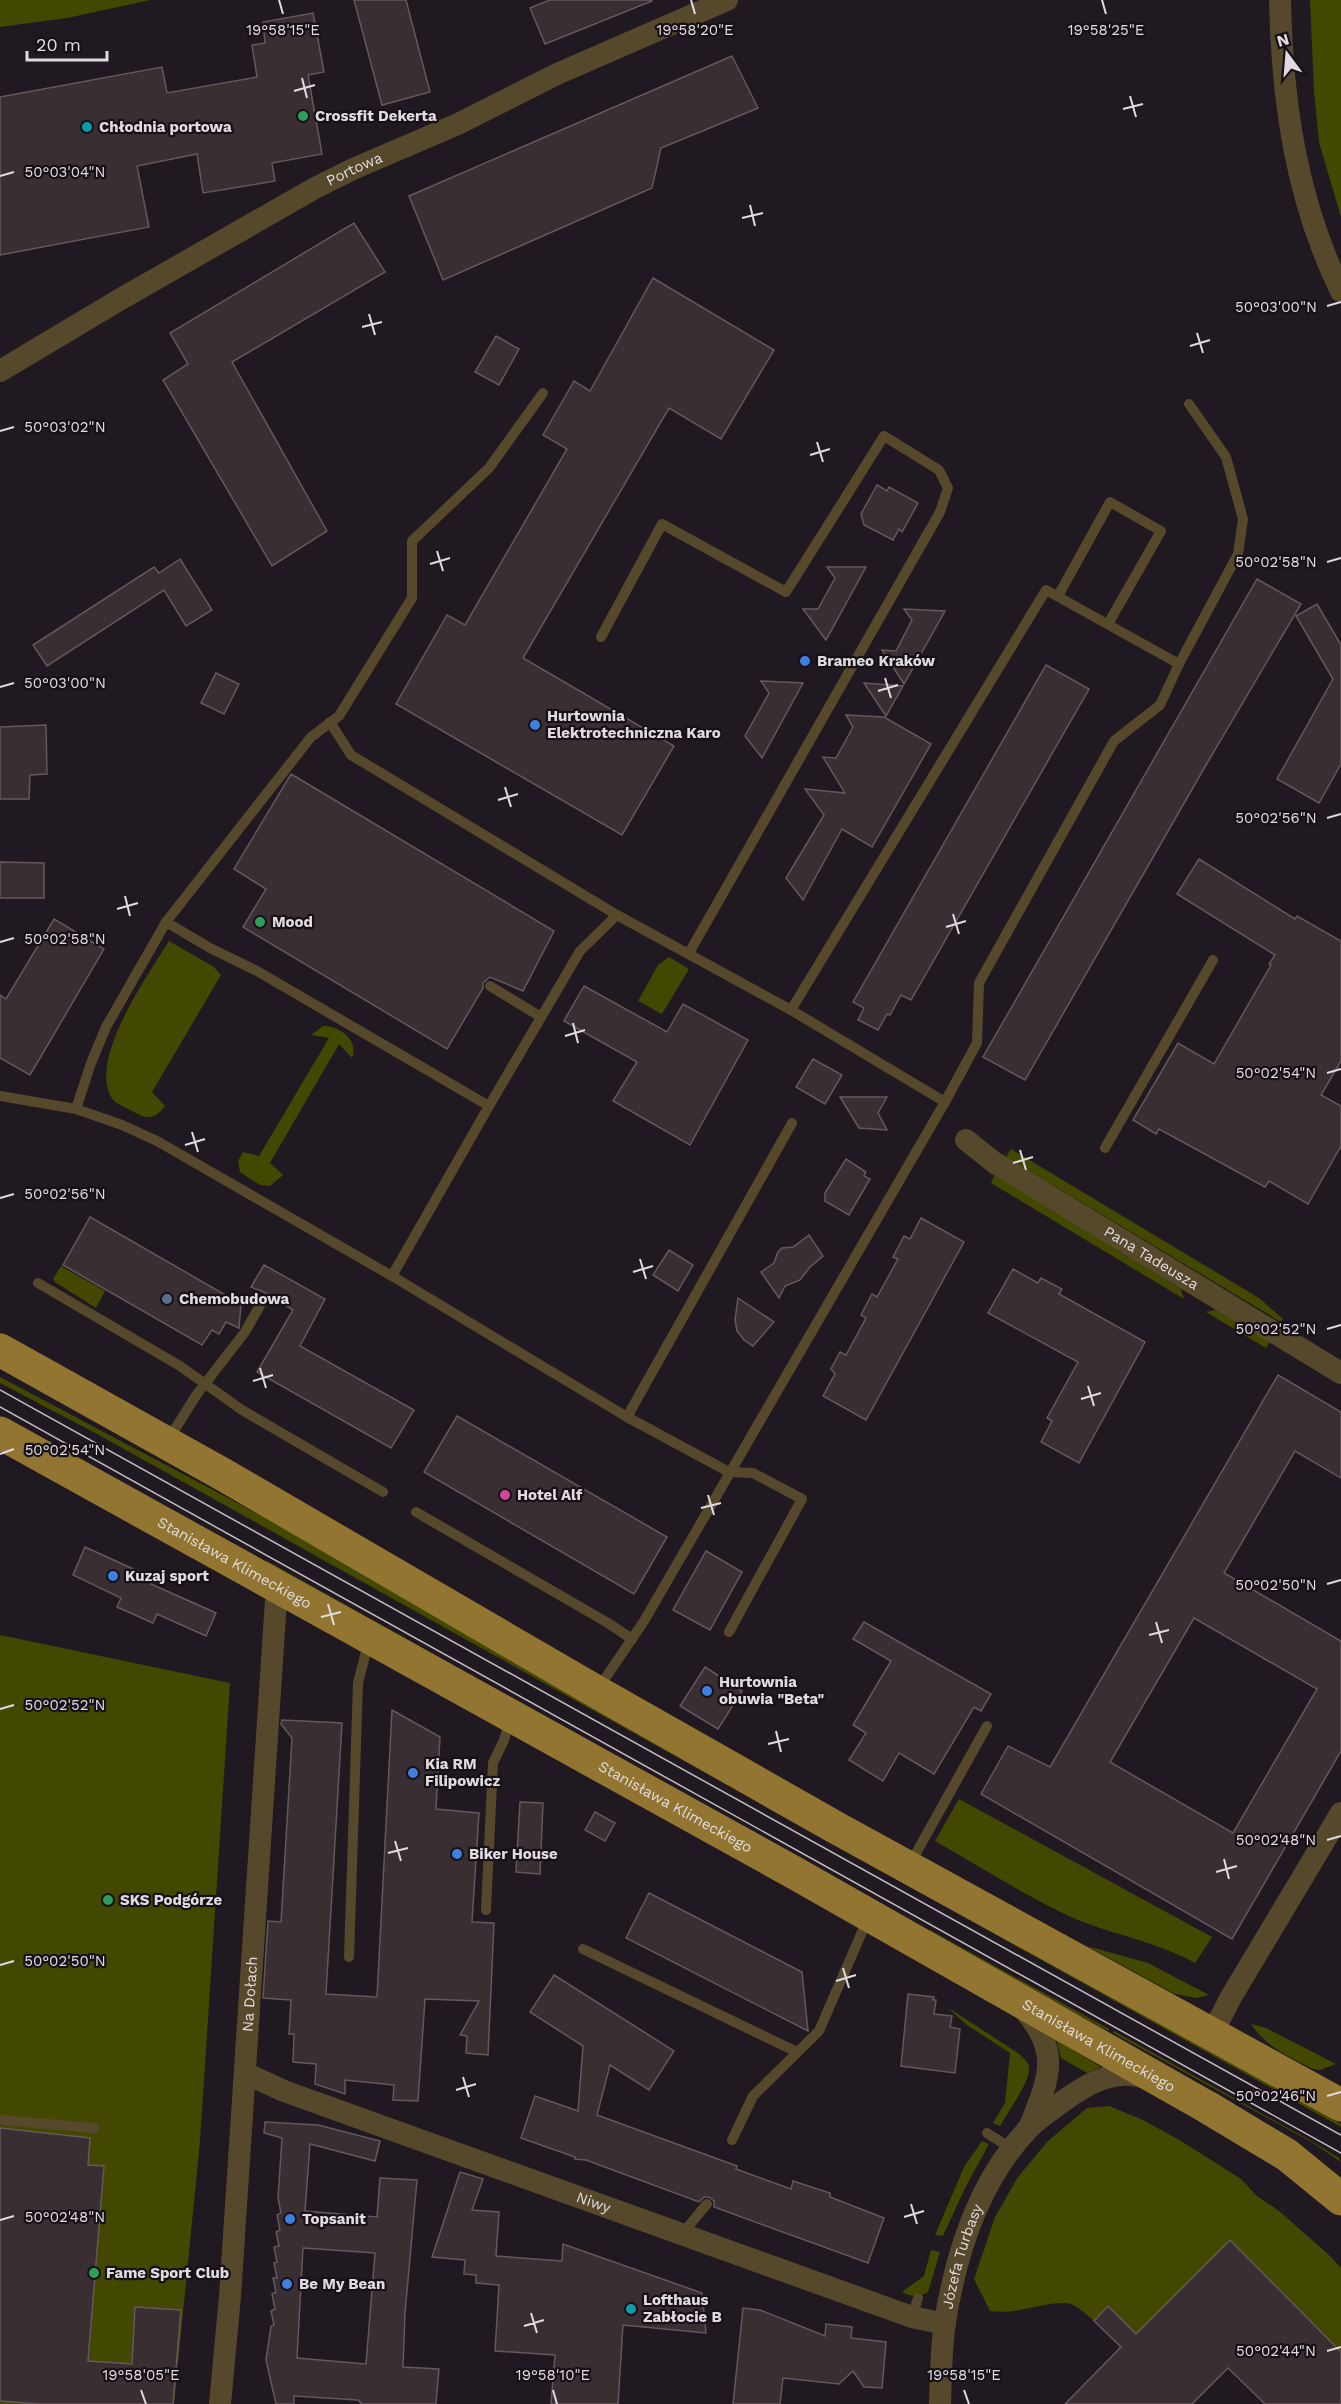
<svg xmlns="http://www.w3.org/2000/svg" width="1341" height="2404" font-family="'Work Sans',sans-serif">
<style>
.green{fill:#434801}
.building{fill:#392e32;stroke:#64585c;stroke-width:1.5;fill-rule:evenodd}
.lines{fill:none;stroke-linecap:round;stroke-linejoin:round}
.service{stroke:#56492b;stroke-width:10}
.minor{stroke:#56492b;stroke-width:22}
.primary{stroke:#917531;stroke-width:33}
.tram{stroke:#c4bec4;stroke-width:1.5}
.ticks{fill:none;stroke:#e0dbe0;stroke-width:2}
.leisure-dot{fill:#2e9e5b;stroke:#171017;stroke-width:2}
.culture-dot{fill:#0f9aa8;stroke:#171017;stroke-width:2}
.shop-dot{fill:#3f7fe0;stroke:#171017;stroke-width:2}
.service-dot{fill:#5c6f8a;stroke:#171017;stroke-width:2}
.hotel-dot{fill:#d1479c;stroke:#171017;stroke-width:2}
.labels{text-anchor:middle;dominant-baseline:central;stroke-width:4.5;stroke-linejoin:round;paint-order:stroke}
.poi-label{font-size:15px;font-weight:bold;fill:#e0dbe0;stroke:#171017;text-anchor:start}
.street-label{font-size:15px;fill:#e0dbe0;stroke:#171017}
.ticks-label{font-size:15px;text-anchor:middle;fill:#e0dbe0;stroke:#171017;stroke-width:4.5;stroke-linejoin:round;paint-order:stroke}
</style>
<rect width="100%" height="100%" fill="#201921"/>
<!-- green -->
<g class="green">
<path d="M0 0H150L67 18 0 27Z"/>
<path d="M1310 0H1341V217L1319 142 1314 92Z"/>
<path d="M169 941 214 967 221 975 152 1092 165 1106C155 1119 148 1120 134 1112 127 1108 115 1104 111 1097 89 1057 149 974 169 941Z"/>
<path d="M669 957 689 969 662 1014 638 1001 658 965Z"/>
<path d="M323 1026C340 1026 359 1040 352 1058L339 1044 270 1163 283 1175 270 1186 260 1185 240 1172 238 1161 243 1152 259 1156 329 1038 311 1035Z"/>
<path d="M1011 1149 1259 1298 1283 1319 1281 1322 1006 1157Z"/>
<path d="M995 1174 1181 1289 1184 1299 991 1183Z"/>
<path d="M61 1266 105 1291 96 1308 55 1282 53 1279Z"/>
<path d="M1216 1310 1271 1340 1266 1348 1206 1312Z"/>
<path d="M0 1377 268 1519 1327 2114V2116L1341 2124V2127L97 1434 0 1383Z"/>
<path d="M267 1561 595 1744 266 1562Z"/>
<path d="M0 1635 230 1683 200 2141 174 2404H0Z"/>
<path d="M959 1799 1212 1937 1195 1963C1156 1941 1112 1935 1071 1917 1024 1895 979 1866 935 1841Z"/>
<path d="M930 1930 1109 2029 1108 2031 929 1932Z"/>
<path d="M1087 1946 1148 1963 1209 1995 1196 1998 1175 1994Z"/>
<path d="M947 2007 1018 2053C1022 2057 1028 2061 1029 2067 1031 2081 1007 2113 1000 2126L993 2123 1005 2103 1010 2053 967 2025Z"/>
<path d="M1251 2024 1266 2028 1336 2064 1320 2070 1313 2069C1289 2057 1266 2047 1251 2024Z"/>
<path d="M1114 2031 1313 2142 1339 2158 1341 2162 1313 2143 1113 2033Z"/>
<path d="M1056 2039 1101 2067 1087 2073 1061 2058Z"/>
<path d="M1109 2106 1143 2120 1181 2141 1241 2179 1257 2196 1279 2211 1329 2255 1341 2268V2352L1230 2241 1127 2343 1131 2329 1109 2307 1094 2321C1086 2314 1076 2304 1066 2303 1043 2302 1016 2315 990 2311L974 2279 995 2217 1018 2177 1047 2142 1087 2108Z"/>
<path d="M982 2141 989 2144 965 2188 943 2236 935 2235 964 2167Z"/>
<path d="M931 2250 940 2252 928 2292C918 2298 913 2297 902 2292L924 2276Z"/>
</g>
<!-- building -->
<g class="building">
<path d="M354 0H406L430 92 382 105Z"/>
<path d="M550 0H652V1L545 44 530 8Z"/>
<path d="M313 13 324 72 308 75 322 154 272 163 275 181 203 193 197 154 137 166 149 227 0 255V97L162 67 167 93 257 77 252 45 265 43 263 22Z"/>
<path d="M732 56 758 108 661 148 652 188 443 280 409 196Z"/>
<path d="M354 223 385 272 232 362 327 531 272 566 163 380 188 364 170 333Z"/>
<path d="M653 278 774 350 721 439 669 408 523 658 674 746 622 835 396 704 447 615 465 625 567 449 543 435 574 381 590 391Z"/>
<path d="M496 336 519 349 499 385 475 372Z"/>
<path d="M877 485 887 491 889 487 918 503 902 532 899 529 893 540 864 525 861 514Z"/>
<path d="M180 559 212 610 186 626 164 590 47 666 33 645 154 567 159 573Z"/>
<path d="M827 567H866L826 640 803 609H818L835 578Z"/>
<path d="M1257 579 1301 604 1206 765 1025 1080 983 1057Z"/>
<path d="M1317 604 1341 645V764L1319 803 1277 779 1333 679 1296 616Z"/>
<path d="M904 609 945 611 904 684 882 650 896 651 912 620Z"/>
<path d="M1046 665 1089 689 911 1000 901 995 890 1015 887 1014 878 1030 858 1020 864 1008 853 1002Z"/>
<path d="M216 673 239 684 224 714 201 703Z"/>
<path d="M761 681 803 683 762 758 745 736 769 693Z"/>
<path d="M864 683 903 686 886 716Z"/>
<path d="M846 715 884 717 931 744 872 847 842 829 803 900 786 878 824 815 805 789 845 793 823 757 836 758 853 727Z"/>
<path d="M46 725 47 774 30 775 29 799H0V727Z"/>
<path d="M291 774 554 931 523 991 490 977 483 983V988L447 1049 243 927 266 889 234 869Z"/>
<path d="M1199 859 1295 919 1297 916 1341 941V1061L1321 1095 1341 1106V1146L1308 1204 1269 1181 1265 1187 1159 1129 1156 1134 1133 1120 1178 1043 1214 1064 1271 965 1269 964 1275 955 1177 894Z"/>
<path d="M0 862 44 863V898H0Z"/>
<path d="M54 919 104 949 30 1075 0 1058V995L6 999Z"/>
<path d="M584 986 667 1032 683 1004 748 1040 690 1145 613 1101 637 1062 564 1021Z"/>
<path d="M813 1059 842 1075 825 1104 796 1087Z"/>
<path d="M840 1097H887L878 1113 887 1130 859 1128Z"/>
<path d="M846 1159 866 1172 864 1176 870 1179 849 1215 825 1201V1193Z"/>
<path d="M90 1217 241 1304 239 1328 226 1322 219 1334 212 1330 202 1345 63 1265Z"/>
<path d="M921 1218 964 1242 866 1420 823 1396 835 1374 831 1369 840 1352 846 1355 866 1318 861 1315 872 1294 877 1297 898 1259 893 1257 904 1236 910 1239Z"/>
<path d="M809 1235 823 1256 810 1267 800 1280 785 1286 779 1298 761 1272 774 1263 778 1252 782 1248 793 1247Z"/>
<path d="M669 1250 693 1265 678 1291 653 1275Z"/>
<path d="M264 1265 325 1299 300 1346 414 1410 391 1448 257 1372 293 1310 266 1293 251 1287Z"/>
<path d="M1013 1269 1038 1283 1041 1278 1062 1289 1059 1294 1145 1342 1079 1463 1041 1442 1052 1421 1047 1418 1078 1362 988 1313Z"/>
<path d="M738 1298 774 1322 753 1346 744 1340 737 1331 735 1320Z"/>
<path d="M1278 1375 1341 1412V1478L1295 1451 1224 1573 1341 1641V1751L1232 1939 981 1794 1008 1746 1050 1767ZM1194 1618 1317 1689 1233 1833 1110 1762Z"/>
<path d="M457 1416 667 1537 634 1594 424 1472Z"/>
<path d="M85 1547 153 1578 151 1584 216 1613 206 1636 157 1614 153 1623 117 1607 121 1598 73 1575Z"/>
<path d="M706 1551 742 1572 710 1630 673 1610Z"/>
<path d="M864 1622 991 1694 981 1711 974 1707 934 1774 899 1753 883 1781 849 1760 866 1733 853 1725 891 1661 853 1639Z"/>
<path d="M705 1667 742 1691 718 1729 680 1706Z"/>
<path d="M392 1710 440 1737 436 1809 479 1813 472 1922 494 1923 488 2055 466 2053 467 2036 460 2035 479 2001 425 1999 418 2101 393 2100 394 2085 345 2080V2094L315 2084 316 2064 293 2062 294 2034H289L291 2000 263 1998 268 1921 281 1922 292 1738 281 1724 282 1720 342 1723 326 1994 377 1997Z"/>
<path d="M520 1802 543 1803 540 1874 516 1872Z"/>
<path d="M595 1812 615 1823 605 1841 585 1830Z"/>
<path d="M649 1893 802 1972 808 2031 626 1938Z"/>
<path d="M554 1975 674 2051 649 2090 610 2065 597 2115 737 2166 736 2169 791 2189 793 2181 830 2193V2197L884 2218 868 2263 714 2207V2201L709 2197H704L699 2202 586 2160 575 2159V2157L521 2138 535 2096 578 2111 583 2046 530 2012Z"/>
<path d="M908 1994 934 1997 933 2000H936L934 2014 952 2016 950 2027 960 2029 955 2073 901 2066Z"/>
<path d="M265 2122 318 2125 380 2141 375 2161 310 2144 305 2211 377 2217 380 2178 417 2180 405 2313 403 2367 439 2369 436 2404H362L358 2400 294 2396V2404H276L266 2360 271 2326 274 2325 271 2311 275 2309 272 2294 276 2292 273 2278H277L274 2263 277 2262 274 2247 279 2246 276 2232 280 2230 277 2215 281 2213 278 2198 282 2138 264 2133ZM303 2248 375 2253 366 2364 297 2358Z"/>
<path d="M0 2128 90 2138 88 2165 104 2166 88 2361 132 2364 135 2307 181 2310 173 2404H40L0 2401Z"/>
<path d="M460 2172 483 2179 472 2210 499 2212 496 2256 562 2261 563 2244 702 2293 706 2333 623 2325 618 2404H551L555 2355 495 2351 499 2285 476 2283V2275L464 2274 465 2260 432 2257Z"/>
<path d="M1230 2240 1341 2352V2404H1265L1228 2368 1192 2404H1065L1121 2347 1094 2321 1108 2306 1136 2334Z"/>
<path d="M743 2308 760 2310 825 2336 826 2324 852 2327 851 2338 886 2342 882 2388 864 2387 853 2371 839 2384 783 2378 780 2404H733Z"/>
</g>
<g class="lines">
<!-- service -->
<g class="service">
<path d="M1058 596 1110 502 1161 531 1108 624"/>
<path d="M601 637 662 524 786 592 884 436 939 470 948 488 940 512 689 953"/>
<path d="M330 722 351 755 617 915 791 1010"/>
<path d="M166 922 210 948 257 971 489 1106 392 1276"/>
<path d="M490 986 541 1017"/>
<path d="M0 1096 76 1109 122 1125 157 1141 392 1276 627 1417 729 1472 753 1473 802 1499 729 1632"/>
<path d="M945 1102 791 1010 1046 590 1179 664"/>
<path d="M489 1106 580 951 617 915"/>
<path d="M76 1109 91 1063 106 1027 166 922 311 737 339 716 412 598V541L489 468 543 393"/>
<path d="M1105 1148 1213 960"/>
<path d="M38 1283 180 1366 242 1410 383 1492"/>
<path d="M627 1417 792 1123"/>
<path d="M168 1440 197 1394 245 1332 263 1300"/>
<path d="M416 1512 608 1623 632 1639"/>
<path d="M598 1689 644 1621 945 1102 977 1043 979 983 1114 741 1160 705 1179 664 1238 554 1243 519 1226 457 1189 404"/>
<path d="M910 1864 987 1726"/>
<path d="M486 1910 493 1763 504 1740 510 1719"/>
<path d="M583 1949 797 2052"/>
<path d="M349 1957 358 1683 369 1640"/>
<path d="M0 2120 94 2128"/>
<path d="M987 2133 1012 2149"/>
<path d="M732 2140 753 2096 819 2031 868 1918"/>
<path d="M682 2234 707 2204"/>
<path d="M912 2317 918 2298"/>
</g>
<!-- minor -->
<g class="minor">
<path d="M1280 0C1282 100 1296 200 1341 291"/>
<path id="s1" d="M0 371 119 300 315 188 353 169 458 124 557 74 727 0"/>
<path id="s2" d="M966 1140 995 1163 1341 1373"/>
<path d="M1022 2007C1061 2052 1050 2076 1030 2126"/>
<path d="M1212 2034 1231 1997 1341 1813"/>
<path id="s3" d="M245 2073 284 2091 912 2317 945 2324"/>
<path id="s4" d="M220 2404 230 2296 277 1585"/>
<path id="s5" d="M940 2404C941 2377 941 2348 945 2322 956 2253 980 2178 1030 2127 1039 2118 1052 2110 1062 2102 1088 2083 1114 2068 1146 2078"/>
</g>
<!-- primary -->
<g class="primary">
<path d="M0 1350 224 1475 597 1692 833 1826 1341 2105"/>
<path id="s6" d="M0 1433 793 1872 1207 2107 1287 2155 1341 2199"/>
</g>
<!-- tram -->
<g class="tram">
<path d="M0 1390 1341 2135"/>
<path d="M0 1407 1341 2153"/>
</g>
</g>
<!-- ticks -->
<path class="ticks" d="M279 0 283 14M691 0 695 14M1102 0 1106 14M302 78 307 98M294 91 315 85M1130 96 1136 117M1123 109 1143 104M0 176 14 172M750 205 755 226M742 218 763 213M1327 306 1341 302M369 314 375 335M362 327 382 322M1197 333 1203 353M1190 346 1210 340M0 431 14 427M817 442 823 462M810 455 830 449M437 551 443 571M1327 562 1341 558M430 564 450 558M885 678 891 698M0 687 14 683M878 691 898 685M505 787 511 807M498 800 518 794M1327 818 1341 814M125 896 130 916M117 909 138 903M953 914 959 934M946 927 966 921M0 942 14 938M573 1023 578 1043M565 1036 585 1030M1327 1073 1341 1069M192 1132 198 1152M185 1145 205 1139M1020 1150 1026 1170M1013 1163 1033 1157M0 1198 14 1194M640 1259 646 1279M633 1272 653 1266M1327 1329 1341 1325M260 1368 266 1388M253 1381 273 1375M1088 1386 1094 1406M1081 1399 1101 1393M0 1454 14 1449M708 1495 714 1515M701 1508 721 1503M1327 1584 1341 1580M328 1604 334 1625M321 1617 341 1612M1156 1622 1162 1643M1149 1635 1169 1630M0 1709 14 1705M776 1731 781 1752M768 1744 789 1739M1327 1840 1341 1836M395 1841 401 1861M388 1853 408 1848M1224 1859 1229 1879M1216 1872 1237 1866M0 1965 14 1961M843 1968 849 1988M836 1981 856 1975M463 2077 469 2097M456 2090 476 2084M1327 2096 1341 2092M911 2204 917 2224M904 2217 924 2211M0 2220 14 2216M531 2313 537 2333M524 2326 544 2320M1327 2351 1341 2347M141 2390 146 2404M553 2390 557 2404M964 2390 969 2404"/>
<!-- markers -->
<g class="leisure-dot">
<circle cx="303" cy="116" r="6"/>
<circle cx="260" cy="922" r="6"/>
<circle cx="108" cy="1900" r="6"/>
<circle cx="94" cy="2273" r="6"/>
</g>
<g class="culture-dot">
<circle cx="87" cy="127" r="6"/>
<circle cx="631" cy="2309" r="6"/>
</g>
<g class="shop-dot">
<circle cx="805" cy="661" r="6"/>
<circle cx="535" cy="725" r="6"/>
<circle cx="113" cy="1576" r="6"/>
<circle cx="707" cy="1691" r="6"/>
<circle cx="413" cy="1773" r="6"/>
<circle cx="457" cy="1854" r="6"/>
<circle cx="290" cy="2219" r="6"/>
<circle cx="287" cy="2284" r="6"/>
</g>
<circle class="service-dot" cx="167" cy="1299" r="6"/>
<circle class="hotel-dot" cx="505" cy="1495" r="6"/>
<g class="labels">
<!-- poi labels -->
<g class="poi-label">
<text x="315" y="116">Crossfit Dekerta</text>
<text x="99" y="127">Chłodnia portowa</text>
<text x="817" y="661">Brameo Kraków</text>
<text x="547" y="716">Hurtownia<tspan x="547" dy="17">Elektrotechniczna Karo</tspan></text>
<text x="272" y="922">Mood</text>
<text x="179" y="1299">Chemobudowa</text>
<text x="517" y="1495">Hotel Alf</text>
<text x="125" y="1576">Kuzaj sport</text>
<text x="719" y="1682">Hurtownia<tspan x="719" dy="17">obuwia "Beta"</tspan></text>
<text x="425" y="1764">Kia RM<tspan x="425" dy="17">Filipowicz</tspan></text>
<text x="469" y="1854">Biker House</text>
<text x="120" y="1900">SKS Podgórze</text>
<text x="302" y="2219">Topsanit</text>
<text x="106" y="2273">Fame Sport Club</text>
<text x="299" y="2284">Be My Bean</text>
<text x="643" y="2300">Lofthaus<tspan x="643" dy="17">Zabłocie B</tspan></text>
</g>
<!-- street labels -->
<g class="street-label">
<text stroke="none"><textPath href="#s1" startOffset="408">Portowa</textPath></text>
<text stroke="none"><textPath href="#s2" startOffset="220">Pana Tadeusza</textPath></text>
<text stroke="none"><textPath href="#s6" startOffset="268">Stanisława Klimeckiego</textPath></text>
<text stroke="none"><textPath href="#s6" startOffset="772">Stanisława Klimeckiego</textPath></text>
<text stroke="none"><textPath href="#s4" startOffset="411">Na Dołach</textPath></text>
<text stroke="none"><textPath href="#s6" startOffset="1258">Stanisława Klimeckiego</textPath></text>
<text stroke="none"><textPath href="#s3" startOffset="372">Niwy</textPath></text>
<text stroke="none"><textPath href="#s5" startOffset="150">Józefa Turbasy</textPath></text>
</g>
</g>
<g class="ticks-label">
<text x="283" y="35">19°58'15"E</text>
<text x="695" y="35">19°58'20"E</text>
<text x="1106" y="35">19°58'25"E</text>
<text x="65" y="177">50°03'04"N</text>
<text x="1276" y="312">50°03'00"N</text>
<text x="65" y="432">50°03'02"N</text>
<text x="1276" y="567">50°02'58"N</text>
<text x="65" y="688">50°03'00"N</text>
<text x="1276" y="823">50°02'56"N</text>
<text x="65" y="944">50°02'58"N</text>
<text x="1276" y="1078">50°02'54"N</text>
<text x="65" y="1199">50°02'56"N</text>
<text x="1276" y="1334">50°02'52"N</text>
<text x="65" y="1455">50°02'54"N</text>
<text x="1276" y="1590">50°02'50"N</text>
<text x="65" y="1710">50°02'52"N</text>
<text x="1276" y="1845">50°02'48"N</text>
<text x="65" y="1966">50°02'50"N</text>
<text x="1276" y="2101">50°02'46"N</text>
<text x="65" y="2222">50°02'48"N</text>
<text x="1276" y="2356">50°02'44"N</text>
<text x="141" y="2380">19°58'05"E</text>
<text x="553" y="2380">19°58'10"E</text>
<text x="964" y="2380">19°58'15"E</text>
</g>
<!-- north arrow -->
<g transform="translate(1287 54) rotate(344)" stroke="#171017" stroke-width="4.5" paint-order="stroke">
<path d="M0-4.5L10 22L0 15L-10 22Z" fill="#e0dbe0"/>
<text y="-9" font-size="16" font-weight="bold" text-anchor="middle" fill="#e0dbe0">N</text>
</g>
<!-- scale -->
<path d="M27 51v9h80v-9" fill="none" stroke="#e0dbe0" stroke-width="3"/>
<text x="36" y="51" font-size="18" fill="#e0dbe0" stroke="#171017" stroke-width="4.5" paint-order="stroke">20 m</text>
</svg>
